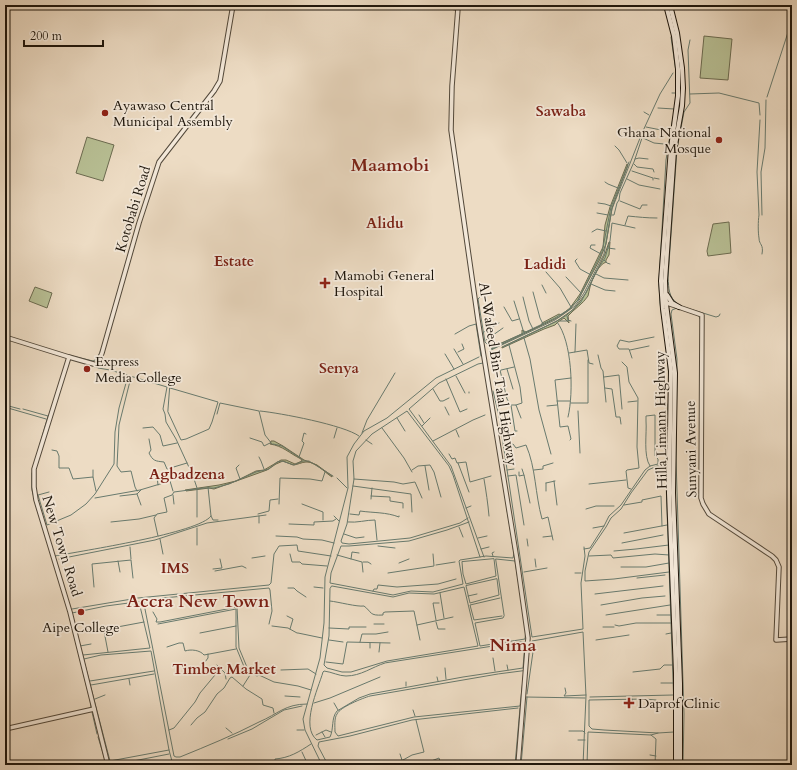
<svg xmlns="http://www.w3.org/2000/svg" width="797" height="770" font-family="Cardo,serif">
<style>
.green{fill:#b8c095;stroke:#6b6b50}
.lines{fill:none;stroke-linecap:round;stroke-linejoin:round}
.stream{stroke:#687a6e;stroke-width:1}
.tertiary-casing{stroke:#52483a;stroke-width:5.5}
.secondary-casing{stroke:#1e160c;stroke-width:6}
.tertiary{stroke:#f3e8d9;stroke-width:3.5}
.secondary{stroke:#f3e8d9;stroke-width:4}
.poi-dot{fill:#8f2418;stroke:#f3e8d9;stroke-width:1.5}
.labels{text-anchor:middle;dominant-baseline:central;stroke-width:3.5;stroke-linejoin:round;paint-order:stroke}
.poi-label{font-size:14px;fill:#1e160c;stroke:#f3e8d9;text-anchor:start}
.street-label{font-size:14px;fill:#1e160c;stroke:#f3e8d9}
.neighbourhood-label{font-size:15px;font-weight:bold;fill:#7a1f14;stroke:#f3e8d9}
.district-label{font-size:18px;font-weight:bold;fill:#7a1f14;stroke:#f3e8d9}
</style>
<rect width="100%" height="100%" fill="#eddcc4"/>
<filter id="stains"><feTurbulence type="fractalNoise" baseFrequency=".005" numOctaves="4"/><feColorMatrix values="0 0 0 0 .2 0 0 0 0 .09 0 0 0 0 .02 0 0 0 .5 -.17"/></filter>
<radialGradient id="worn" r=".72"><stop offset=".6" stop-color="#630" stop-opacity="0"/><stop offset="1" stop-color="#630" stop-opacity=".3"/></radialGradient>
<!-- green -->
<g class="green">
<path d="M704 36 732 39 728 80 700 78Z"/>
<path d="M87 137 114 145 103 181 76 173Z"/>
<path d="M627 164 628 165 612 208 606 244 600 259 578 300 569 310 559 317 492 349V347L522 334V330L526 332 542 325V323L559 314 561 315 570 308 580 294 603 247 605 225 610 207Z"/>
<path d="M729 222 731 253 708 256 707 251 713 224Z"/>
<path d="M609 242H610L609 255 606 260V262C598 265 592 279 590 287 589 290 589 293 588 296 583 304 574 309 568 316L569 323 564 318 558 322 555 325 544 329 502 348V347L557 321 574 309 586 293 605 254Z"/>
<path d="M35 287 52 293 47 308 29 301Z"/>
<path d="M271 441H274L283 446 304 460 317 465 332 476V477C324 472 315 461 306 462 302 462 297 465 293 465L283 461 276 464 267 470 214 489 209 488 186 491 185 490 219 485 236 481 256 471 264 470 281 460H286L295 464 302 461 301 459C289 453 283 446 270 444Z"/>
</g>
<g class="lines">
<!-- stream -->
<g class="stream">
<path d="M671 37 676 72"/>
<path d="M672 93H677"/>
<path d="M690 94 719 93 759 103 760 115"/>
<path d="M767 97 792 20"/>
<path d="M658 108 674 109"/>
<path d="M644 112 649 115"/>
<path d="M760 120 757 172 759 215C758 221 758 233 759 238 759 245 764 244 762 254"/>
<path d="M646 127 666 131"/>
<path d="M643 138 654 143 664 144"/>
<path d="M615 146 619 150 627 163"/>
<path d="M635 159 639 158 648 159"/>
<path d="M634 164 637 167 653 169 654 172"/>
<path d="M632 171 653 178V180"/>
<path d="M654 178 659 179"/>
<path d="M627 179 639 185 660 189"/>
<path d="M605 182 608 184 618 188"/>
<path d="M620 201 640 209 642 205H647"/>
<path d="M598 203 605 204 611 206"/>
<path d="M597 213 608 215"/>
<path d="M612 215H614L617 203 619 200 620 193 634 162 643 135 650 134"/>
<path d="M762 215 761 172 765 148 766 100"/>
<path d="M625 225 628 216C638 217 647 218 657 218"/>
<path d="M592 232 597 229 606 231"/>
<path d="M595 245H591L590 248 601 254"/>
<path d="M608 248 615 249"/>
<path d="M577 259 575 261 580 269 591 275"/>
<path d="M604 260 607 263 610 264"/>
<path d="M546 272 560 288 571 307"/>
<path d="M596 274 604 278 628 280"/>
<path d="M566 277 581 293"/>
<path d="M659 281 666 160 673 117"/>
<path d="M591 284 605 290 615 291"/>
<path d="M659 284 660 303 662 319"/>
<path d="M542 285 546 293"/>
<path d="M533 292 540 318 543 324"/>
<path d="M480 297 478 299 485 342 492 349"/>
<path d="M523 297 529 321 533 329"/>
<path d="M514 301 524 333"/>
<path d="M678 304C668 297 669 288 668 278L677 149 684 112 690 103 688 50 690 40"/>
<path d="M680 306 716 317 719 316 720 314"/>
<path d="M504 307 512 321 519 319"/>
<path d="M677 308 672 310 671 314 677 359 676 459 684 714 683 765"/>
<path d="M692 313 699 316 700 319"/>
<path d="M567 316 568 320 571 321"/>
<path d="M560 321H568V320"/>
<path d="M557 322C572 341 574 392 568 417"/>
<path d="M484 332 499 323"/>
<path d="M455 334 469 326 476 324 481 356"/>
<path d="M524 338 530 359 539 410 551 454"/>
<path d="M486 340 503 328"/>
<path d="M509 345 520 387 522 403 516 405"/>
<path d="M503 347 555 322 567 315 581 302 599 267 605 258 610 241 612 223 635 228"/>
<path d="M492 348 555 318 568 310 578 300 602 252 611 207 629 162"/>
<path d="M454 349 463 364"/>
<path d="M491 350 555 320 575 306 584 293 604 254 612 209 642 133 660 94 673 73"/>
<path d="M630 350 649 346"/>
<path d="M458 352 464 349 462 344"/>
<path d="M575 352 587 350 589 363 593 364"/>
<path d="M569 353 575 352 576 324"/>
<path d="M445 354 454 369"/>
<path d="M68 355 93 361 97 359 101 350"/>
<path d="M598 355 601 368 603 371 606 402"/>
<path d="M632 358 629 349H619L617 346 620 340 629 342 654 337"/>
<path d="M622 362 627 367 629 382 638 398 637 447 639 468 627 470 626 471 628 488 631 489"/>
<path d="M668 362 669 386"/>
<path d="M483 363 478 364 439 383 409 409 451 466 484 557"/>
<path d="M98 368 110 370 167 387 163 409 165 414 166 422 176 439 193 476 197 488V517"/>
<path d="M507 369 513 389"/>
<path d="M500 370 507 399 511 405H516L521 418"/>
<path d="M497 371 514 367"/>
<path d="M456 376 465 393"/>
<path d="M131 377 119 425 117 466 121 472 131 471 135 487 137 491"/>
<path d="M604 377 619 375 622 409"/>
<path d="M446 379 460 412 467 409"/>
<path d="M170 388 218 402 212 422 209 429 186 439 181 440 168 412Z"/>
<path d="M605 388 612 389 616 417H620L621 424"/>
<path d="M433 389 440 401H443L449 398"/>
<path d="M493 391 499 416 532 637 583 629 581 583 585 556 584 547"/>
<path d="M469 393V392"/>
<path d="M557 401H570"/>
<path d="M628 402 637 401"/>
<path d="M571 403H588V360"/>
<path d="M5 405 20 409"/>
<path d="M511 405 515 431H517"/>
<path d="M547 406 557 405"/>
<path d="M445 407 449 415"/>
<path d="M8 408 46 419"/>
<path d="M23 409 48 416 36 458"/>
<path d="M260 411C280 413 344 425 359 436"/>
<path d="M578 411 580 453"/>
<path d="M217 414 220 403 259 411 265 435 272 444"/>
<path d="M668 414V404"/>
<path d="M419 415 424 423"/>
<path d="M397 418 405 431"/>
<path d="M422 426 430 418"/>
<path d="M143 428 153 427 160 435 163 446 177 443"/>
<path d="M382 428 404 458 412 472"/>
<path d="M668 428 666 481 674 708"/>
<path d="M456 430 459 437"/>
<path d="M362 433 367 420 395 373"/>
<path d="M250 438 262 442 264 446 270 443"/>
<path d="M334 438 337 428"/>
<path d="M149 439 151 450 149 453C153 461 155 461 164 462L167 469 187 463"/>
<path d="M366 440 372 444"/>
<path d="M570 440 571 439 568 426 560 427 555 380 571 378"/>
<path d="M433 441 473 420 485 415"/>
<path d="M273 444 282 446 303 460"/>
<path d="M503 445 513 444 516 448 526 445C536 468 535 494 542 519L548 517 553 540"/>
<path d="M52 450 57 451 59 456V468H69L73 479 93 477 96 491"/>
<path d="M449 454 452 459 455 458 457 463 466 462 470 482 491 476"/>
<path d="M259 457 261 461 264 469"/>
<path d="M299 457 304 443 302 441 304 433 306 434"/>
<path d="M458 463 469 492"/>
<path d="M239 465 236 468 240 479"/>
<path d="M425 466 429 490"/>
<path d="M666 466H657L648 470 631 493 621 509 611 518 606 527 589 552 585 571V581L614 579 669 572"/>
<path d="M522 469 524 475"/>
<path d="M93 470V477"/>
<path d="M412 470 418 466 430 465 434 472 441 497"/>
<path d="M507 470 514 469"/>
<path d="M534 470 543 469V466L553 463"/>
<path d="M519 472V476L524 475 530 503"/>
<path d="M32 473V490L38 513"/>
<path d="M157 476 158 485"/>
<path d="M508 476 516 475 524 525"/>
<path d="M337 478 347 488"/>
<path d="M354 479 394 482 403 484 415 482 422 498"/>
<path d="M484 479C486 491 488 504 489 516"/>
<path d="M554 481 557 505"/>
<path d="M546 483 555 481"/>
<path d="M589 484 626 480"/>
<path d="M353 486 411 494 412 512"/>
<path d="M208 487 211 516 213 520H218"/>
<path d="M546 491V483"/>
<path d="M49 492 38 495 47 525 71 515 86 504 95 494 114 464 115 432 119 408 128 376"/>
<path d="M137 494 141 505"/>
<path d="M173 495 174 504"/>
<path d="M120 496 137 494 141 490"/>
<path d="M371 496 390 497V501L403 503V508"/>
<path d="M95 498 140 490 170 481 173 491"/>
<path d="M371 499 372 488"/>
<path d="M279 504 280 478 310 479 322 481 325 472"/>
<path d="M302 504 323 512V520"/>
<path d="M624 505 642 502V500L661 496 662 526"/>
<path d="M466 508 471 506"/>
<path d="M586 509 596 506H614"/>
<path d="M507 510 511 533"/>
<path d="M258 514 269 511 270 500 278 499"/>
<path d="M350 514 359 515 360 511C374 513 386 512 399 517V516"/>
<path d="M259 516V523"/>
<path d="M334 516 339 521"/>
<path d="M468 518 460 523 410 538 349 544 342 543 341 541 347 524 351 498 354 479 353 461 356 451 372 434 407 411 449 466 453 475 480 557"/>
<path d="M111 522 139 519 156 515"/>
<path d="M348 522C357 523 366 520 375 520L377 540"/>
<path d="M469 522 447 530 409 541 349 546H341L331 573 330 583 393 595 411 591 433 592 463 584 459 561 460 560 486 556 513 558 514 553 512 542"/>
<path d="M289 524 314 525V522L333 521 336 519"/>
<path d="M459 527 463 537"/>
<path d="M593 528 604 526"/>
<path d="M624 533 667 525"/>
<path d="M344 534 356 538 364 537"/>
<path d="M158 536 154 518 157 514 167 512 164 498 172 495 174 492 204 488H214L229 484 256 472 269 469 277 462 282 461 294 465 303 461H309L333 476"/>
<path d="M276 536 297 537 303 539 322 540 334 543"/>
<path d="M543 537 552 536"/>
<path d="M478 538 487 536"/>
<path d="M160 539 163 554"/>
<path d="M527 539 528 546"/>
<path d="M622 543 663 535"/>
<path d="M197 545V528"/>
<path d="M378 546 395 548"/>
<path d="M130 547 131 559"/>
<path d="M481 549 489 547"/>
<path d="M584 549 590 548 604 526 609 516 621 505 645 470 650 466 658 464V459L655 456V415L646 416V421C647 433 643 456 650 466"/>
<path d="M614 551 636 549 669 545"/>
<path d="M290 554 292 562H300L302 564 327 566"/>
<path d="M337 555 362 562 363 572"/>
<path d="M55 556C81 551 200 533 211 516"/>
<path d="M493 556 492 553 494 552"/>
<path d="M589 556 611 555 613 558 655 554 669 555"/>
<path d="M252 558 265 556"/>
<path d="M59 559 155 540 207 523 266 515"/>
<path d="M351 559 352 552 359 553"/>
<path d="M494 559 496 576 466 584 463 574 462 562Z"/>
<path d="M496 559 515 561 526 629 525 639 480 646 475 623 503 618 504 616Z"/>
<path d="M535 559 536 567"/>
<path d="M118 561 120 572"/>
<path d="M363 562H368L371 564"/>
<path d="M399 563 409 559"/>
<path d="M436 565 455 562"/>
<path d="M621 567H646L669 563"/>
<path d="M213 569 222 568 220 559"/>
<path d="M215 571 242 566 246 568"/>
<path d="M524 572 547 568"/>
<path d="M388 573 434 566 433 554"/>
<path d="M575 573H581"/>
<path d="M637 578 665 575"/>
<path d="M497 579 499 595 470 603 466 586Z"/>
<path d="M332 586 393 597 409 593 434 594 464 587 478 646 387 661 351 672H342L327 668 324 665 329 636 330 589Z"/>
<path d="M94 587 92 564 131 560 133 578"/>
<path d="M314 587 323 588"/>
<path d="M288 588H294L297 591 306 597"/>
<path d="M373 591 374 589H377L378 585 397 587 438 584 456 579"/>
<path d="M440 593 444 618"/>
<path d="M595 594 663 586"/>
<path d="M468 596 477 594"/>
<path d="M500 598 470 605 474 620 502 616"/>
<path d="M330 601C339 602 357 607 364 606 372 612 369 616 383 615V613L385 612 414 611 420 640"/>
<path d="M601 605 642 598 665 596"/>
<path d="M72 609 138 598 269 585 271 583 274 554 279 546 297 545 298 551 331 556"/>
<path d="M153 612 157 619 156 622H160L237 607 239 648 249 672 257 676 259 675 274 682 298 686 311 690"/>
<path d="M72 613 106 606 144 601"/>
<path d="M606 615 670 605"/>
<path d="M657 615H671"/>
<path d="M287 616 293 619 290 629"/>
<path d="M70 619 89 696"/>
<path d="M436 620 433 603H439"/>
<path d="M74 622 78 637"/>
<path d="M436 622 438 629H445"/>
<path d="M158 624 236 609V647L245 669"/>
<path d="M269 624 272 611 270 590 269 588 163 598 144 601V604L174 756 176 757H180C207 746 234 735 259 722 278 714 285 704 307 704"/>
<path d="M374 624H384"/>
<path d="M417 625 453 617"/>
<path d="M615 625 619 626 636 623H671"/>
<path d="M272 626 288 628 297 633H298L322 638"/>
<path d="M603 627H614"/>
<path d="M112 628 144 622"/>
<path d="M329 628 349 629V627H366"/>
<path d="M104 631 108 652"/>
<path d="M200 633 236 626"/>
<path d="M666 634 671 633"/>
<path d="M329 640 343 642"/>
<path d="M596 640 629 635"/>
<path d="M360 642 362 634H376L388 632"/>
<path d="M519 642H525L523 668 463 677 370 694 359 698 337 711C331 718 334 729 330 737L317 740C300 727 318 689 323 672L324 671C332 672 339 676 346 676 361 676 372 667 385 663Z"/>
<path d="M80 646 91 644"/>
<path d="M167 647 179 643H183L185 651C191 649 200 650 204 655L236 649"/>
<path d="M370 648V643"/>
<path d="M379 652 380 643"/>
<path d="M83 655 150 648 139 602"/>
<path d="M83 657 110 761 169 750"/>
<path d="M493 658 495 671"/>
<path d="M84 659 101 655 151 651 169 750 173 765"/>
<path d="M205 662 208 658V654"/>
<path d="M326 662 343 664 347 642 390 643"/>
<path d="M217 665 225 673 226 679"/>
<path d="M507 665 508 670"/>
<path d="M445 668 446 679"/>
<path d="M281 670 308 669 316 674"/>
<path d="M524 671 520 706 414 717 338 736 335 732C335 727 334 718 337 714 340 707 363 698 370 696L498 674Z"/>
<path d="M633 672 660 669 664 665H672"/>
<path d="M437 677 438 681"/>
<path d="M129 679 130 685"/>
<path d="M90 681 154 671"/>
<path d="M406 682V686"/>
<path d="M661 683H673"/>
<path d="M91 685 154 674"/>
<path d="M243 686 250 675"/>
<path d="M565 688 566 693 564 696 586 695"/>
<path d="M527 694 533 652 532 641 583 632 586 696 583 765"/>
<path d="M285 696 300 697"/>
<path d="M525 697 585 698"/>
<path d="M590 697 673 695"/>
<path d="M90 699 91 707"/>
<path d="M95 699 105 695"/>
<path d="M632 699 633 704"/>
<path d="M656 700 644 699 589 700V726L592 729 604 730 658 733 674 732"/>
<path d="M314 703 330 698 380 677"/>
<path d="M334 703 338 710"/>
<path d="M413 710 415 716"/>
<path d="M92 712 97 734"/>
<path d="M191 725 197 718 205 712 217 694 224 688 230 678 232 677 246 689 262 699 263 705 273 708 274 713"/>
<path d="M226 728 232 733"/>
<path d="M169 730 174 728 195 702 200 693 220 669"/>
<path d="M297 730H304"/>
<path d="M569 731H583L585 733"/>
<path d="M322 732 325 737"/>
<path d="M316 735 326 730 331 732"/>
<path d="M651 735 656 739 655 765"/>
<path d="M98 737 106 763"/>
<path d="M228 739 252 729 284 710 302 706"/>
<path d="M578 740H585"/>
<path d="M302 752 308 765"/>
<path d="M400 754 402 760"/>
<path d="M650 755 656 756"/>
<path d="M460 761 461 765"/>
<path d="M176 762V765"/>
<path d="M353 764V765"/>
<path d="M475 764 476 765"/>
<path d="M113 765 169 754"/>
<path d="M275 765V759C289 758 299 752 311 744"/>
<path d="M322 765 305 730 303 719 320 658 324 623 325 577 348 488 347 457 354 444 364 431 387 418 436 378 479 357"/>
<path d="M328 765 318 746 319 742 350 736 412 720 518 708"/>
<path d="M394 765 412 755 424 752 416 720"/>
<path d="M421 765 439 758 440 761"/>
<path d="M515 765 520 708"/>
<path d="M521 765 527 697"/>
<path d="M587 765 588 732 651 735 658 733"/>
<path d="M674 765V755"/>
</g>
<defs>
<g id="tertiary">
<path d="M437 5 458 8 452 86 451 130 478 320 517 560 528 638 518 765"/>
<path d="M664 302 702 315 701 498 703 504 709 514 772 556 776 560 779 567 776 640 792 639"/>
<path d="M5 337 69 357 97 365 102 353 139 223 159 162 214 91 220 81 233 5"/>
<path d="M69 357 34 469V487L36 500 70 612 108 765"/>
<path d="M5 729 94 709"/>
</g>
<g id="secondary">
<path d="M666 5 674 36 678 69V96L671 148 661 281 663 309 671 371 669 493 676 673V765"/>
<path d="M670 5 677 33 682 68 683 88 682 106 674 151 665 281 666 304 675 373 673 493 680 683V765"/>
<path d="M667 295 672 303 679 307"/>
</g>
</defs>
<!-- tertiary casing -->
<use href="#tertiary" class="tertiary-casing"/>
<!-- secondary casing -->
<use href="#secondary" class="secondary-casing"/>
<!-- tertiary -->
<use href="#tertiary" class="tertiary"/>
<!-- secondary -->
<use href="#secondary" class="secondary"/>
</g>
<!-- markers -->
<g class="poi-dot">
<circle cx="105" cy="113" r="4"/>
<circle cx="719" cy="140" r="4"/>
<path d="M323 277h4v4h4v4h-4v4h-4v-4h-4v-4h4z"/>
<circle cx="87" cy="369" r="4"/>
<circle cx="81" cy="612" r="4"/>
<path d="M627 697h4v4h4v4h-4v4h-4v-4h-4v-4h4z"/>
</g>
<g class="labels">
<!-- poi labels -->
<g class="poi-label">
<text x="113" y="105">Ayawaso Central<tspan x="113" dy="16">Municipal Assembly</tspan></text>
<text x="711" y="132" text-anchor="end">Ghana National<tspan x="711" dy="16">Mosque</tspan></text>
<text x="334" y="275">Mamobi General<tspan x="334" dy="16">Hospital</tspan></text>
<text x="95" y="361">Express<tspan x="95" dy="16">Media College</tspan></text>
<text x="81" y="627" text-anchor="middle">Aipe College</text>
<text x="638" y="703">Daprof Clinic</text>
</g>
<!-- street labels -->
<g class="street-label">
<text transform="translate(133 209) rotate(-73)">Kotobabi Road</text>
<text transform="translate(498 374) rotate(81)">Al-Waleed Bin-Talal Highway</text>
<text transform="translate(661 420) rotate(-91)">Hilla Limann Highway</text>
<text transform="translate(691 449) rotate(-91)">Sunyani Avenue</text>
<text transform="translate(62 546) rotate(73)">New Town Road</text>
</g>
<!-- neighbourhood labels -->
<g class="neighbourhood-label">
<text x="561" y="111">Sawaba</text>
<text x="385" y="223">Alidu</text>
<text x="234" y="261">Estate</text>
<text x="545" y="264">Ladidi</text>
<text x="339" y="368">Senya</text>
<text x="187" y="474">Agbadzena</text>
<text x="175" y="568">IMS</text>
<text x="224" y="669">Timber Market</text>
</g>
<!-- district labels -->
<g class="district-label">
<text x="390" y="165">Maamobi</text>
<text x="198" y="601">Accra New Town</text>
<text x="513" y="645">Nima</text>
</g>
</g>
<!-- margin -->
<rect width="797" height="770" fill="none" stroke="#eddcc4" stroke-width="20"/>
<rect x="6" y="6" width="785" height="758" fill="none" stroke="#1e160c" stroke-width="2"/>
<rect x="10" y="10" width="777" height="750" fill="none" stroke="#1e160c"/>
<!-- scale -->
<path d="M24 40v6h79v-6" fill="none" stroke="#1e160c" stroke-width="2"/>
<text x="30" y="40" font-size="12" fill="#1e160c" stroke="#f3e8d9" stroke-width="3" paint-order="stroke">200 m</text>
<rect width="100%" height="100%" filter="url(#stains)"/>
<rect width="100%" height="100%" fill="url(#worn)"/>
</svg>
